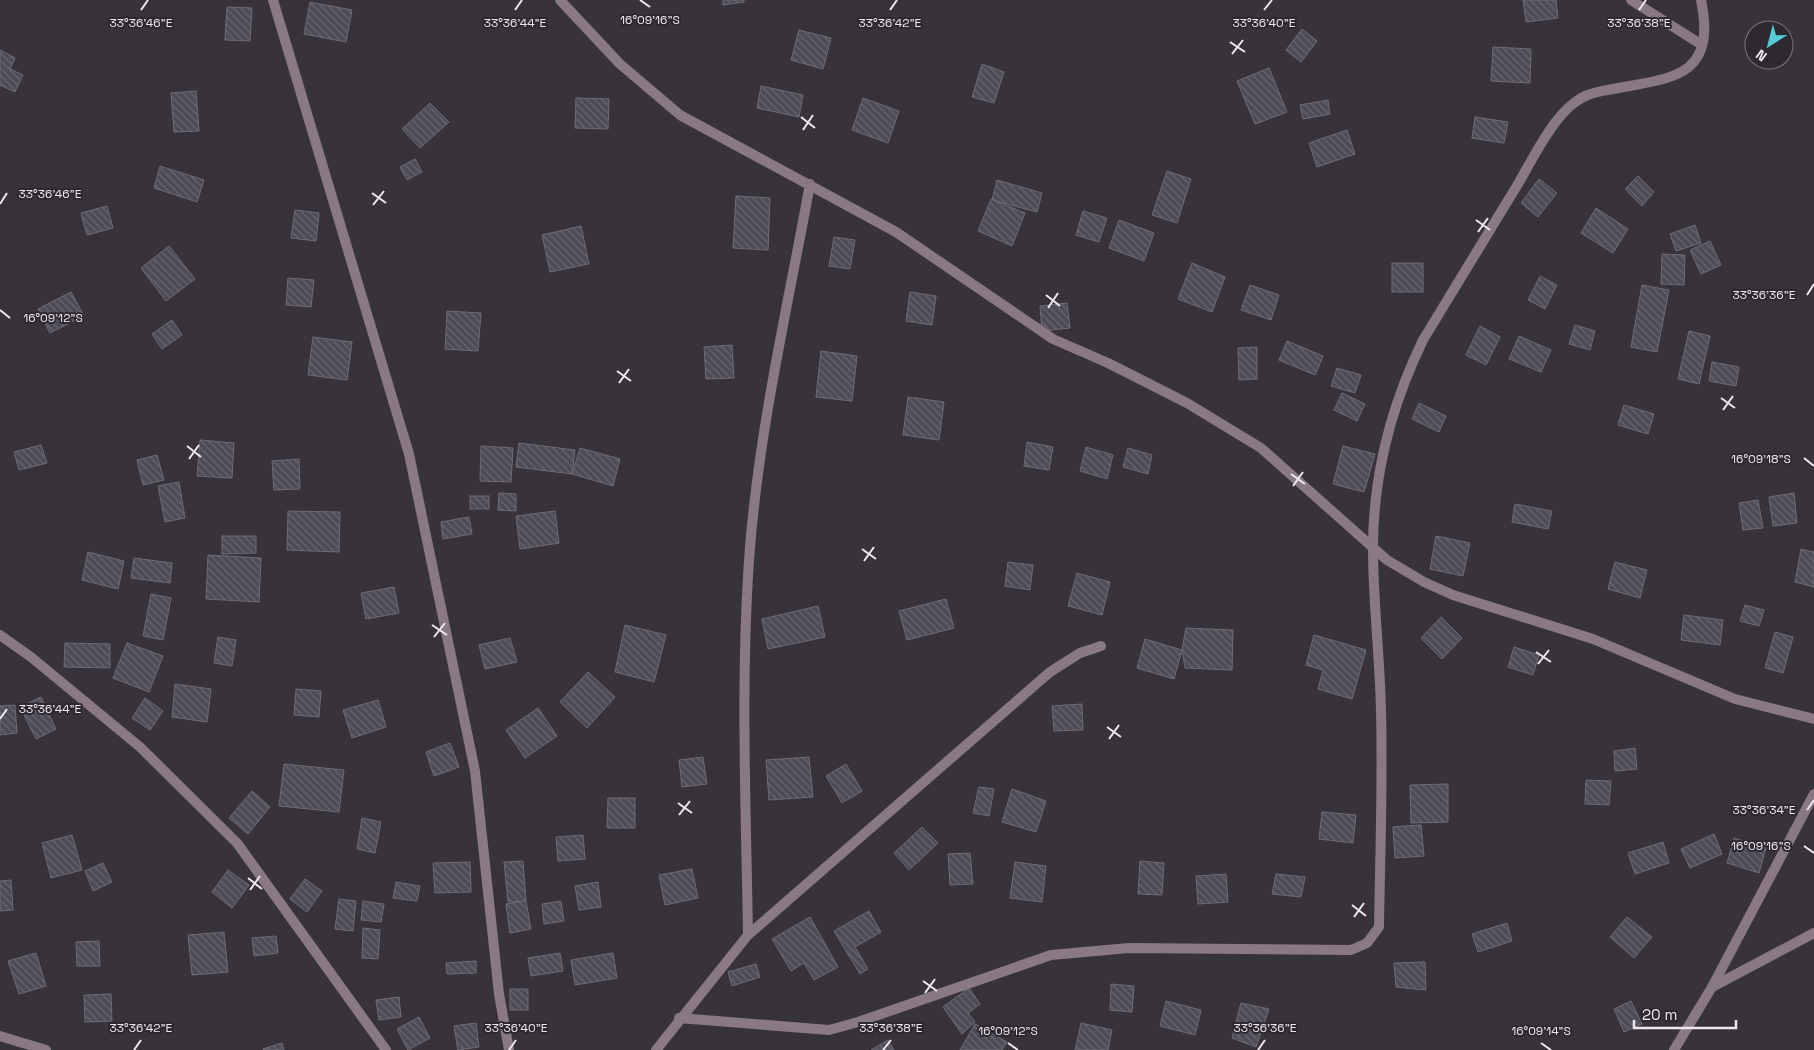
<svg xmlns="http://www.w3.org/2000/svg" width="1814" height="1050" font-family="'Space Grotesk',sans-serif">
<style>
.building{fill:url(#building-back-hatch);stroke:#6d6c76}
.lines{fill:none;stroke-linecap:round;stroke-linejoin:round}
.street{stroke:#887984;stroke-width:10}
.ticks{fill:none;stroke:#ede9ef;stroke-width:2}
.ticks-label{font-size:12px;text-anchor:middle;fill:#ede9ef;stroke:#2e2931;stroke-width:4;stroke-linejoin:round;paint-order:stroke}
</style>
<defs>
<pattern id="building-back-hatch" width="6" height="6" patternUnits="userSpaceOnUse" patternTransform="scale(1.25)"><rect width="6" height="6" fill="#4d4c56"/><path d="M-1 5l2 2M0 0l6 6M5-1l2 2" fill="none" stroke="#67666f"/></pattern>
</defs>
<rect width="100%" height="100%" fill="#38333b"/>
<!-- building -->
<g class="building">
<path d="M723 0H744V2L723 5Z"/>
<path d="M1523 0H1556L1558 18 1526 22Z"/>
<path d="M310 2 352 10 346 42 304 34Z"/>
<path d="M227 7 252 8 250 41 225 40Z"/>
<path d="M1302 29 1317 41 1301 62 1286 50Z"/>
<path d="M799 30 831 38 823 69 791 60Z"/>
<path d="M1493 47 1531 49 1530 83 1491 81Z"/>
<path d="M0 50 15 58 10 69 23 75 15 92 0 85Z"/>
<path d="M982 64 1004 72 994 103 972 97Z"/>
<path d="M1269 68 1287 112 1255 124 1237 81Z"/>
<path d="M761 86 803 95 799 117 757 108Z"/>
<path d="M196 91 199 131 174 132 171 93Z"/>
<path d="M576 98 609 99 608 129 575 128Z"/>
<path d="M863 98 899 111 888 143 852 130Z"/>
<path d="M1328 100 1330 114 1303 119 1300 105Z"/>
<path d="M430 103 449 122 420 148 402 129Z"/>
<path d="M1475 117 1508 122 1504 143 1472 138Z"/>
<path d="M1347 130 1355 154 1317 167 1309 143Z"/>
<path d="M415 159 422 172 407 180 400 167Z"/>
<path d="M160 166 204 180 197 202 154 188Z"/>
<path d="M1167 171 1191 179 1177 223 1152 215Z"/>
<path d="M1638 176 1654 192 1642 206 1625 189Z"/>
<path d="M1539 179 1557 193 1538 217 1521 203Z"/>
<path d="M997 180 1042 193 1037 212 992 200Z"/>
<path d="M736 196 770 198 768 250 733 248Z"/>
<path d="M991 199 1025 213 1012 246 978 231Z"/>
<path d="M107 206 113 228 87 235 81 213Z"/>
<path d="M1596 208 1628 229 1613 253 1581 233Z"/>
<path d="M295 210 319 213 316 241 291 238Z"/>
<path d="M1083 211 1107 218 1099 242 1076 235Z"/>
<path d="M1119 220 1154 233 1144 261 1109 248Z"/>
<path d="M1695 225 1701 243 1676 251 1670 234Z"/>
<path d="M581 226 589 264 550 272 542 235Z"/>
<path d="M834 237 855 240 850 269 829 266Z"/>
<path d="M1710 241 1721 265 1701 274 1690 250Z"/>
<path d="M169 246 195 279 166 301 141 268Z"/>
<path d="M1662 254 1685 255 1684 285 1661 284Z"/>
<path d="M1192 263 1225 277 1212 312 1178 299Z"/>
<rect x="1392" y="263" width="31" height="29"/>
<path d="M1540 276 1557 285 1545 309 1528 300Z"/>
<path d="M288 278 314 280 311 307 286 305Z"/>
<path d="M1250 285 1279 295 1271 320 1241 310Z"/>
<path d="M1642 285 1669 290 1657 352 1631 347Z"/>
<path d="M71 292 84 316 50 333 38 309Z"/>
<path d="M910 292 936 296 932 325 906 321Z"/>
<path d="M1067 303 1070 328 1042 331 1040 306Z"/>
<path d="M447 311 481 313 478 351 445 349Z"/>
<path d="M172 320 182 335 162 349 152 334Z"/>
<path d="M1575 325 1595 331 1590 350 1569 344Z"/>
<path d="M1480 326 1500 337 1486 365 1466 355Z"/>
<path d="M1689 331 1710 336 1699 384 1678 379Z"/>
<path d="M1519 336 1551 350 1541 372 1509 359Z"/>
<path d="M313 337 352 342 347 380 308 375Z"/>
<path d="M1287 341 1323 356 1315 375 1279 360Z"/>
<path d="M732 345 734 378 706 379 704 347Z"/>
<path d="M1257 347V379L1239 380 1238 348Z"/>
<path d="M821 351 857 356 852 401 816 397Z"/>
<path d="M1712 362 1739 367 1736 386 1709 381Z"/>
<path d="M1337 368 1361 375 1355 393 1331 386Z"/>
<path d="M1342 393 1365 404 1357 421 1334 410Z"/>
<path d="M908 397 944 402 939 440 903 435Z"/>
<path d="M1419 403 1446 416 1439 432 1412 419Z"/>
<path d="M1624 405 1654 414 1648 434 1618 425Z"/>
<path d="M200 440 234 443 232 478 197 476Z"/>
<path d="M1027 442 1053 447 1049 470 1024 466Z"/>
<path d="M519 443 575 450 572 474 516 467Z"/>
<path d="M41 445 47 463 19 470 14 452Z"/>
<path d="M481 446 513 448 511 482 480 481Z"/>
<path d="M1343 446 1375 454 1364 492 1333 484Z"/>
<path d="M1086 447 1113 455 1107 479 1080 471Z"/>
<path d="M580 448 620 459 613 486 572 474Z"/>
<path d="M1128 448 1152 455 1148 474 1123 467Z"/>
<path d="M157 455 164 480 143 485 137 460Z"/>
<path d="M299 459 300 489 274 490 272 461Z"/>
<path d="M179 482 185 518 165 522 158 486Z"/>
<path d="M499 493 516 494V511L498 510Z"/>
<path d="M1794 493 1797 523 1773 526 1769 497Z"/>
<rect x="470" y="496" width="19" height="13"/>
<path d="M1758 500 1763 528 1743 530 1739 503Z"/>
<path d="M1515 504 1552 511 1548 529 1512 522Z"/>
<path d="M288 511 340 512 339 552 287 550Z"/>
<path d="M555 511 559 543 520 549 516 516Z"/>
<path d="M469 517 472 534 443 539 441 522Z"/>
<path d="M222 536H256V553L222 554Z"/>
<path d="M1436 536 1470 543 1463 576 1430 569Z"/>
<path d="M1801 549 1814 552V587L1795 582Z"/>
<path d="M88 552 124 561 118 589 82 580Z"/>
<path d="M208 555 261 558 259 602 206 599Z"/>
<path d="M134 558 172 563 170 583 131 578Z"/>
<path d="M1008 562 1033 565 1030 590 1005 586Z"/>
<path d="M1615 562 1647 570 1640 598 1608 589Z"/>
<path d="M1077 573 1110 582 1102 615 1068 606Z"/>
<path d="M394 587 399 613 366 619 361 593Z"/>
<path d="M151 594 171 598 163 640 143 636Z"/>
<path d="M946 599 954 628 907 640 899 611Z"/>
<path d="M1745 605 1764 610 1759 626 1740 621Z"/>
<path d="M818 606 825 637 768 649 762 619Z"/>
<path d="M1684 615 1723 620 1720 645 1681 640Z"/>
<path d="M1441 617 1462 638 1442 659 1421 638Z"/>
<path d="M625 625 666 635 654 682 615 672Z"/>
<path d="M1186 628 1233 630 1232 670 1185 668 1182 650Z"/>
<path d="M1775 632 1793 637 1783 673 1765 668Z"/>
<path d="M1314 635 1366 650 1352 699 1318 689 1323 670 1306 665Z"/>
<path d="M218 637 236 640 232 666 214 663Z"/>
<path d="M510 638 517 662 485 669 479 645Z"/>
<path d="M1145 639 1182 650 1174 679 1137 668Z"/>
<path d="M65 643 110 644V668L64 667Z"/>
<path d="M127 643 163 656 149 692 113 678Z"/>
<path d="M1514 647 1539 655 1533 675 1508 667Z"/>
<path d="M588 672 615 697 587 728 560 702Z"/>
<path d="M175 684 211 689 207 722 172 717Z"/>
<path d="M296 689 321 691 319 717 294 715Z"/>
<path d="M41 697 56 729 36 739 20 707Z"/>
<path d="M145 698 163 711 150 730 132 718Z"/>
<path d="M378 700 386 727 352 738 343 710Z"/>
<path d="M1082 704 1083 730 1054 731 1052 706Z"/>
<path d="M15 705 17 733 0 735V706Z"/>
<path d="M538 708 557 736 525 758 506 730Z"/>
<path d="M450 743 459 767 434 776 426 752Z"/>
<path d="M1635 748 1637 769 1615 771 1614 751Z"/>
<path d="M703 757 707 784 682 787 679 760Z"/>
<path d="M809 757 813 797 769 800 766 760Z"/>
<path d="M284 764 344 770 339 812 279 806Z"/>
<path d="M846 764 862 791 842 803 826 776Z"/>
<path d="M1586 780 1611 781 1609 805 1585 804Z"/>
<path d="M1448 784V822L1411 823 1410 785Z"/>
<path d="M979 787 994 789 989 816 973 813Z"/>
<path d="M1012 789 1046 801 1036 832 1002 822Z"/>
<path d="M252 791 270 807 248 834 229 818Z"/>
<path d="M608 798H635V828H607Z"/>
<path d="M1322 812 1356 815 1353 843 1319 839Z"/>
<path d="M362 818 381 822 375 853 357 849Z"/>
<path d="M1421 825 1424 856 1395 858 1393 827Z"/>
<path d="M922 827 938 843 909 870 894 853Z"/>
<path d="M1714 834 1722 854 1690 868 1681 849Z"/>
<path d="M72 835 82 870 51 878 42 843Z"/>
<path d="M583 835 585 859 558 861 556 837Z"/>
<path d="M1734 838 1766 848 1759 873 1727 863Z"/>
<path d="M1663 842 1669 863 1635 874 1628 853Z"/>
<path d="M970 853 973 884 950 885 948 854Z"/>
<path d="M523 861 526 901 508 902 504 862Z"/>
<path d="M1140 861 1164 863 1162 895 1138 894Z"/>
<path d="M470 862 471 892 435 893 433 863Z"/>
<path d="M1015 862 1046 866 1042 902 1010 898Z"/>
<path d="M103 863 112 882 93 891 85 871Z"/>
<path d="M692 869 698 898 665 905 659 875Z"/>
<path d="M228 870 249 885 232 908 212 892Z"/>
<path d="M1226 874 1228 902 1198 904 1196 876Z"/>
<path d="M1276 874 1305 877 1301 897 1272 894Z"/>
<path d="M305 879 322 891 307 912 290 899Z"/>
<path d="M11 880 13 910 0 911V881Z"/>
<path d="M396 882 420 886 417 901 393 898Z"/>
<path d="M598 882 601 907 579 910 575 886Z"/>
<path d="M339 899 356 901 353 931 335 929Z"/>
<path d="M363 901 384 904 381 922 361 920Z"/>
<path d="M526 901 531 929 510 933 506 904Z"/>
<path d="M561 901 564 921 544 924 542 904Z"/>
<path d="M869 911 881 932 855 947 868 969 860 974 834 931Z"/>
<path d="M810 917 838 967 814 980 804 963 791 971 772 939Z"/>
<path d="M1627 917 1652 937 1634 958 1610 937Z"/>
<path d="M1507 923 1512 941 1478 952 1472 934Z"/>
<path d="M363 928 380 930 378 959 362 958Z"/>
<path d="M224 932 228 972 192 975 188 935Z"/>
<path d="M276 936 278 953 254 956 252 938Z"/>
<path d="M99 941 100 966H77L76 942Z"/>
<path d="M36 953 46 986 19 994 8 961Z"/>
<path d="M560 953 563 971 531 976 528 958Z"/>
<path d="M613 953 617 978 575 985 571 960Z"/>
<path d="M476 961V973L447 974 446 963Z"/>
<path d="M1425 962 1426 990 1396 987 1394 963Z"/>
<path d="M756 964 760 977 732 986 728 972Z"/>
<path d="M1111 984 1134 986 1132 1012 1110 1010Z"/>
<path d="M969 988 980 1004 968 1013 975 1022 962 1034 943 1007Z"/>
<rect x="510" y="989" width="18" height="21"/>
<path d="M111 994 112 1021 85 1022 84 995Z"/>
<path d="M399 997 401 1017 379 1020 376 1000Z"/>
<path d="M1166 1001 1201 1010 1195 1035 1160 1026Z"/>
<path d="M1631 1001 1642 1024 1624 1032 1614 1009Z"/>
<path d="M1241 1003 1269 1009 1256 1047 1232 1038Z"/>
<path d="M419 1017 430 1038 408 1050 397 1029Z"/>
<path d="M476 1023 479 1047 458 1050 454 1026Z"/>
<path d="M1081 1023 1112 1030 1108 1050H1075Z"/>
<path d="M975 1024 1007 1042 1002 1050H960Z"/>
<path d="M888 1040 894 1050H871Z"/>
<path d="M282 1043 284 1050H264L263 1049Z"/>
</g>
<g class="lines">
<!-- street -->
<g class="street">
<path d="M273 0 409 454 475 771 499 994 509 1050"/>
<path d="M560 0 620 64 680 115 896 232 1053 339 1108 363 1187 403 1261 448 1387 560 1424 582 1453 595 1593 639 1735 699 1814 719"/>
<path d="M1631 0 1702 45"/>
<path d="M0 635 31 657 140 747 237 843 386 1050"/>
<path d="M748 935C746 806 740 676 750 547 760 425 788 305 810 184"/>
<path d="M1712 987 1814 933"/>
<path d="M679 1018 829 1030 858 1022 1051 955 1129 948 1351 950 1367 943 1379 927C1380 855 1383 783 1381 711 1380 657 1373 603 1373 548 1373 476 1392 404 1423 340 1455 288 1486 236 1518 184 1532 160 1552 119 1574 103 1586 93 1598 92 1613 89 1672 78 1717 78 1701 0"/>
<path d="M0 1036 46 1050"/>
<path d="M656 1050 748 935 1050 672 1080 653 1101 646"/>
<path d="M1674 1050 1712 987 1814 794"/>
</g>
</g>
<!-- ticks -->
<path class="ticks" d="M640 0 650 7M141 10 148 0M515 10 522 0M890 10 897 0M1264 10 1272 0M1639 10 1646 0M1230 42 1245 52M1232 54 1243 40M801 117 815 128M803 130 813 115M372 193 386 203M0 204 7 193M373 205 384 191M1476 220 1490 230M1478 232 1488 218M1046 295 1060 306M1807 295 1814 284M1048 308 1058 293M0 310 10 318M617 371 631 381M619 383 629 369M1721 398 1735 408M1723 410 1733 396M187 446 201 457M1804 458 1814 466M189 459 199 445M1291 474 1305 484M1293 486 1303 472M862 549 876 559M864 561 874 547M432 625 447 635M434 637 445 623M1536 652 1551 662M1538 664 1549 650M0 719 7 709M1107 727 1121 737M1109 739 1119 725M678 803 692 813M1807 810 1814 800M679 815 690 801M1804 846 1814 853M248 878 262 889M250 890 260 876M1352 905 1366 916M1354 917 1364 903M923 981 937 991M925 993 935 979M1008 1043 1018 1050M1541 1043 1551 1050M134 1050 141 1040M509 1050 516 1040M883 1050 891 1040M1258 1050 1265 1040"/>
<g class="ticks-label">
<text x="650" y="24">16°09'16"S</text>
<text x="141" y="27">33°36'46"E</text>
<text x="515" y="27">33°36'44"E</text>
<text x="890" y="27">33°36'42"E</text>
<text x="1264" y="27">33°36'40"E</text>
<text x="1639" y="27">33°36'38"E</text>
<text x="50" y="198">33°36'46"E</text>
<text x="1764" y="299">33°36'36"E</text>
<text x="53" y="322">16°09'12"S</text>
<text x="1761" y="463">16°09'18"S</text>
<text x="50" y="713">33°36'44"E</text>
<text x="1764" y="814">33°36'34"E</text>
<text x="1761" y="850">16°09'16"S</text>
<text x="141" y="1032">33°36'42"E</text>
<text x="516" y="1032">33°36'40"E</text>
<text x="891" y="1032">33°36'38"E</text>
<text x="1265" y="1032">33°36'36"E</text>
<text x="1008" y="1035">16°09'12"S</text>
<text x="1541" y="1035">16°09'14"S</text>
</g>
<!-- north arrow -->
<g transform="translate(1769 45) rotate(216)"><circle r="24" fill="#2e2931" stroke="#7a767d"/>
<path d="M0-4L9 19L0 12L-9 19Z" fill="#52ccd5"/>
<text y="-8" font-size="14" font-weight="bold" text-anchor="middle" fill="#ede9ef">N</text>
</g>
<!-- scale -->
<path d="M1634 1020v8h102v-8" fill="none" stroke="#ede9ef" stroke-width="2.5"/>
<text x="1642" y="1020" font-size="15" fill="#ede9ef" stroke="#2e2931" stroke-width="4" paint-order="stroke">20 m</text>
</svg>
